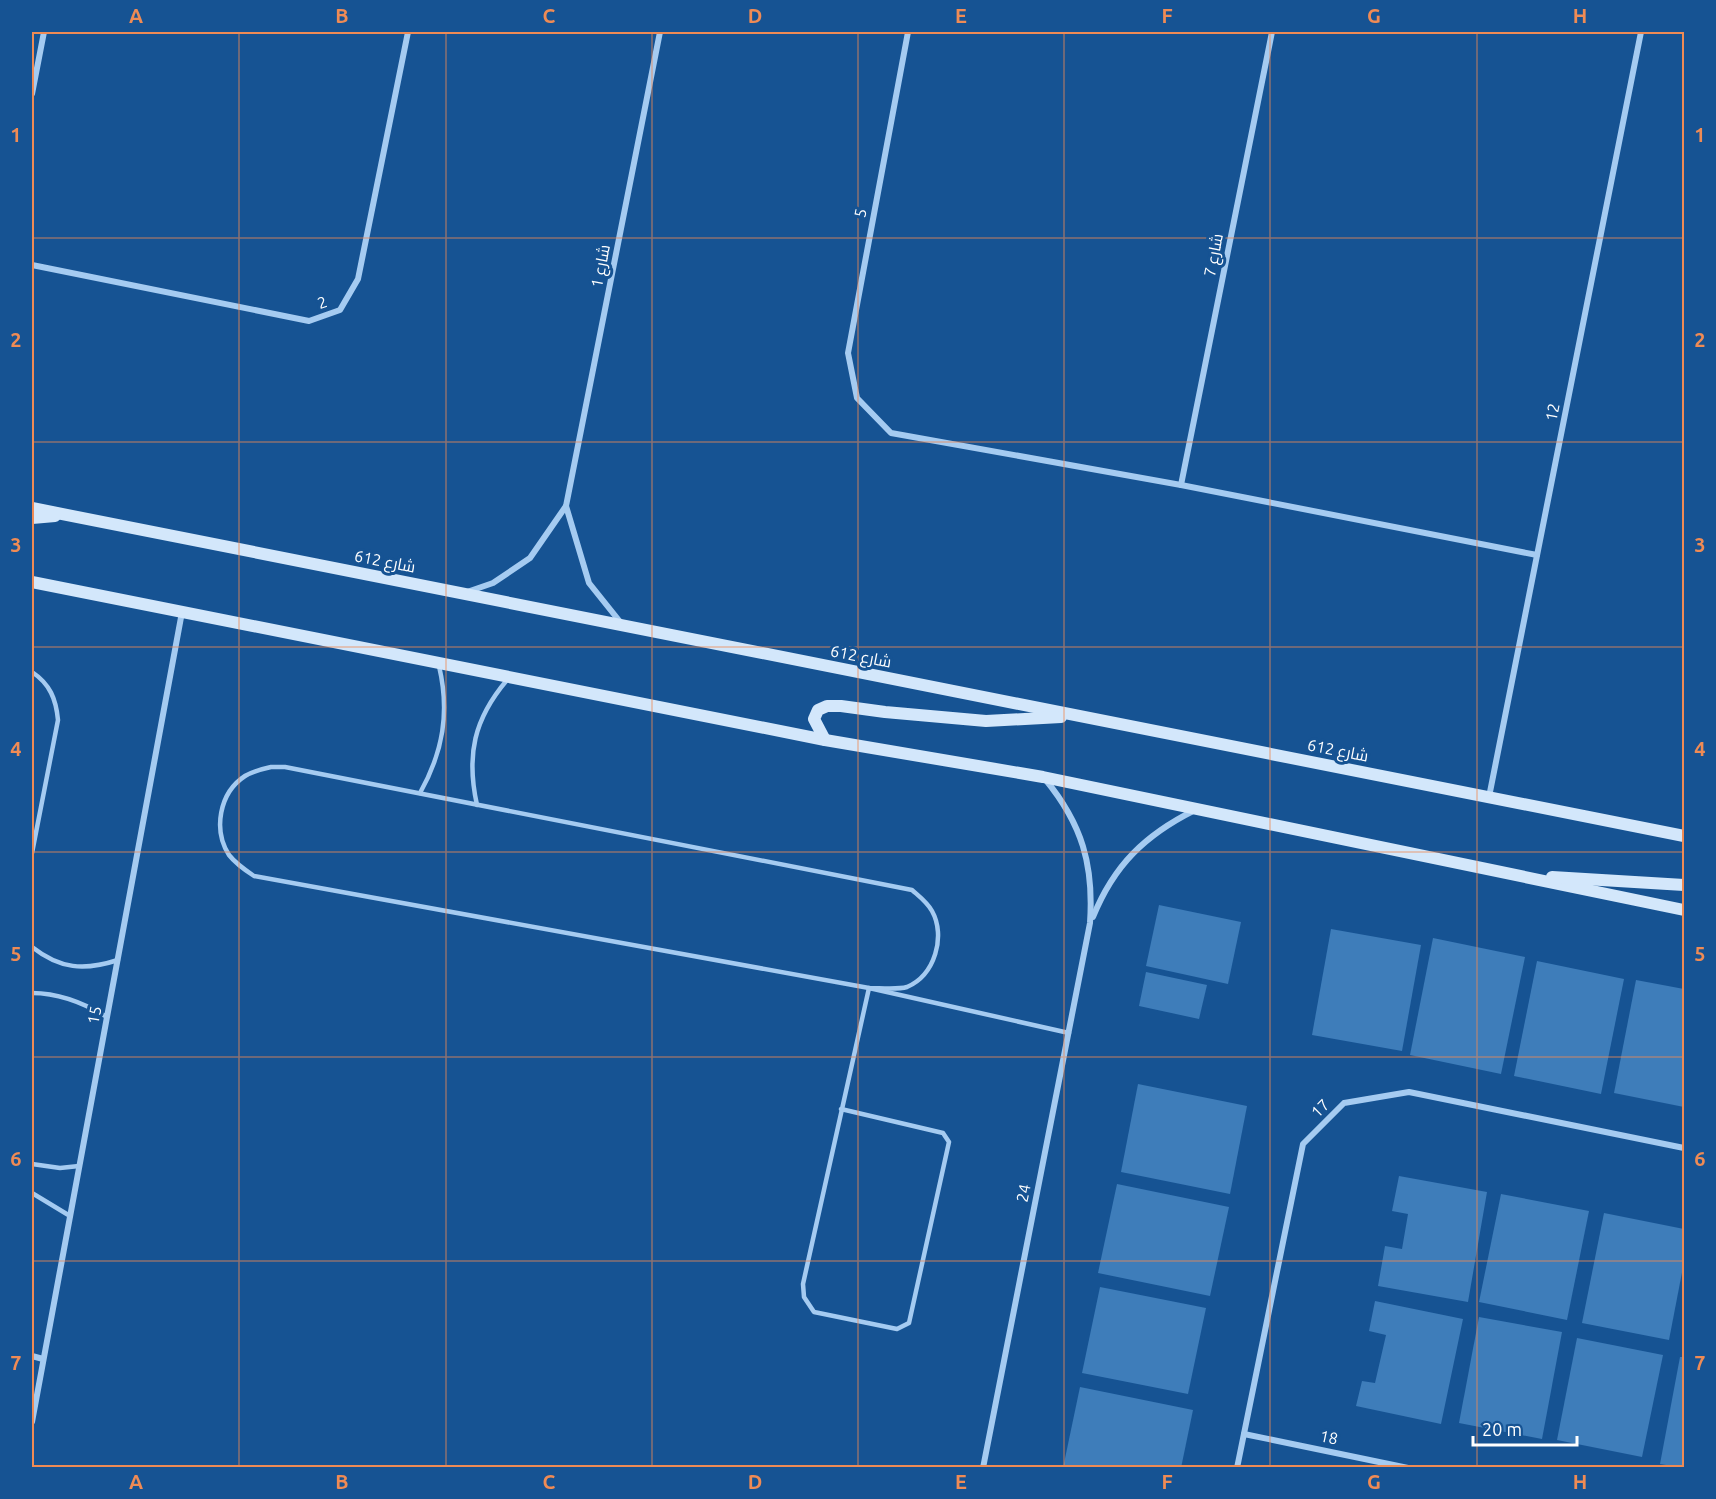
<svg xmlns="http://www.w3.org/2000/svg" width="1716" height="1499" font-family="Ubuntu,Cairo,sans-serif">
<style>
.building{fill:#3e7dba}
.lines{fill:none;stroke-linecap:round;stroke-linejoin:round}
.lane{stroke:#a5cbf1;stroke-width:4.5}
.street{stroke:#a5cbf1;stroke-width:6}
.secondary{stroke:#d3e7fb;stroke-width:12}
.grid{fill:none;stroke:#ef8b55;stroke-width:1.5;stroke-opacity:0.55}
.labels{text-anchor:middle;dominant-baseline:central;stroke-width:6;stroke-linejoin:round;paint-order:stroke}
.street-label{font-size:16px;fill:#fff;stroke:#165393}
.neatline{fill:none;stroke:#ef8b55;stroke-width:2}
.grid-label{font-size:20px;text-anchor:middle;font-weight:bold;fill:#ef8b55}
</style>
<rect width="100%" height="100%" fill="#165393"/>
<!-- building -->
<g class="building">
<path d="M1159 905 1241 922 1228 984 1146 966Z"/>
<path d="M1331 929 1421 945 1402 1051 1312 1035Z"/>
<path d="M1433 938 1525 957 1501 1074 1410 1055Z"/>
<path d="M1537 961 1624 979 1601 1094 1514 1076Z"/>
<path d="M1146 972 1207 985 1199 1019 1139 1006Z"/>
<path d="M1636 980 1684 989V1107L1614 1093Z"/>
<path d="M1138 1084 1247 1106 1230 1194 1121 1172Z"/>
<path d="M1399 1176 1487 1192 1468 1302 1378 1286 1385 1246 1402 1249 1408 1214 1392 1211Z"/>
<path d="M1117 1184 1229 1207 1210 1296 1098 1273Z"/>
<path d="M1501 1194 1589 1211 1567 1320 1479 1302Z"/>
<path d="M1604 1213 1684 1229V1262L1669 1340 1582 1323Z"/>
<path d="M1100 1287 1206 1308 1188 1394 1082 1373Z"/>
<path d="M1375 1301 1463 1319 1441 1424 1356 1406 1362 1381 1375 1383 1386 1335 1369 1331Z"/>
<path d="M1479 1317 1562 1332 1542 1439 1459 1423Z"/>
<path d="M1577 1338 1663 1355 1642 1457 1557 1440Z"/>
<path d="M1680 1357H1684V1468L1660 1464Z"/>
<path d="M1080 1387 1193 1410 1181 1468H1063Z"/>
</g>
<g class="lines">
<!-- lane -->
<g class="lane">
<path d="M32 672C50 684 56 699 58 720L32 853"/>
<path d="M271 767H285L912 890C920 897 927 902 932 911 946 936 935 975 907 987 897 990 880 988 869 988L254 876C245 870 236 864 229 855 213 830 219 793 245 776 253 771 262 769 271 767Z"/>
<path d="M420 793C443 752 450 712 439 666"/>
<path d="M477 805C466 755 474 719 507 680"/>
<path d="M32 947C60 969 84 971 118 960"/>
<path d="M32 993C59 993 84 1003 107 1017"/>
<path d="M841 1109 943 1133 949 1142 909 1323 897 1329 814 1312 804 1297 803 1284 869 988 1069 1033"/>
<path d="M32 1164 60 1168 79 1166"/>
<path d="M32 1193 70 1216"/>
</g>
<!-- street -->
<g class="street">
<path d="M908 32 848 353 857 398 891 433 1181 485 1537 555"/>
<path d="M32 94 44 32"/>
<path d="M32 265 309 321 340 310 358 279 408 32"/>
<path d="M1181 485 1272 32"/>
<path d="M566 506 589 583 621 623"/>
<path d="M467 592 493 583 530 558 566 506 660 32"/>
<path d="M1489 797 1641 32"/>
<path d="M1093 917C1114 865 1145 835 1195 810"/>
<path d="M32 1356 43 1359"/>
<path d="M32 1422 182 612"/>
<path d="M1244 1434 1408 1468"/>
<path d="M983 1468 1090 923C1094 865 1082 824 1045 779"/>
<path d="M1237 1468 1303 1144 1344 1103 1409 1092 1684 1148"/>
</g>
<!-- secondary -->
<g class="secondary">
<path d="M32 508 1684 836"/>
<path d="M32 518 55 516"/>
<path d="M32 582 825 740 1043 777 1684 910"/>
<path d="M825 740 814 719 818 710 827 706H841L885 712 986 721 1061 717"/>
<path d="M1552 877 1684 885"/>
</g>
</g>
<!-- grid -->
<path class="grid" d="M239 32V1468M446 32V1468M652 32V1468M858 32V1468M1064 32V1468M1270 32V1468M1477 32V1468M32 238H1684M32 442H1684M32 647H1684M32 852H1684M32 1057H1684M32 1261H1684"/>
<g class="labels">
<!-- street labels -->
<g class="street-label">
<text transform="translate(860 213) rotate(-79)">5</text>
<text transform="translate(1213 255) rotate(-79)">شارع 7</text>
<text transform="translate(600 266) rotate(-79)">شارع 1</text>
<text transform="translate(322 302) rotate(-19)">2</text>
<text transform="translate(1552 412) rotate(-79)">12</text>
<text transform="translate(385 561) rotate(11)">شارع 612</text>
<text transform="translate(861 656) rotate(11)">شارع 612</text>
<text transform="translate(1338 750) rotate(11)">شارع 612</text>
<text transform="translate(94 1015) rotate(-80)">15</text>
<text transform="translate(1320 1108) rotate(-45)">17</text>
<text transform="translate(1023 1193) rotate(-79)">24</text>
<text transform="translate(1329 1437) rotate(12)">18</text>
</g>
</g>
<!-- border -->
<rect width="1716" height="1499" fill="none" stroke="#165393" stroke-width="66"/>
<!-- scale -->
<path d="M1473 1436v9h104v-9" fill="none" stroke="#ffffff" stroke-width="3"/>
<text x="1482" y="1436" font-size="18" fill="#ffffff" stroke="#165393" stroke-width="4.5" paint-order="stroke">20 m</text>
<rect x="33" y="33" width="1650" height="1433" class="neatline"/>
<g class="grid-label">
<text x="136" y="23">A</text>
<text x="342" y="23">B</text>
<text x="549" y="23">C</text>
<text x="755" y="23">D</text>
<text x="961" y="23">E</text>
<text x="1167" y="23">F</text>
<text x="1374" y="23">G</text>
<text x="1580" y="23">H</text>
<text x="16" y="142">1</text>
<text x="1700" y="142">1</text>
<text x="16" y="347">2</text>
<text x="1700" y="347">2</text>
<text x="16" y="552">3</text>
<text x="1700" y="552">3</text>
<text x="16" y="756">4</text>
<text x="1700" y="756">4</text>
<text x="16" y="961">5</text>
<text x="1700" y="961">5</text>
<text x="16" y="1166">6</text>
<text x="1700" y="1166">6</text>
<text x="16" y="1370">7</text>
<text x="1700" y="1370">7</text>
<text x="136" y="1489">A</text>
<text x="342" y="1489">B</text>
<text x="549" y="1489">C</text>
<text x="755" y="1489">D</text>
<text x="961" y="1489">E</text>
<text x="1167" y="1489">F</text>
<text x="1374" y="1489">G</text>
<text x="1580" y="1489">H</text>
</g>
</svg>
